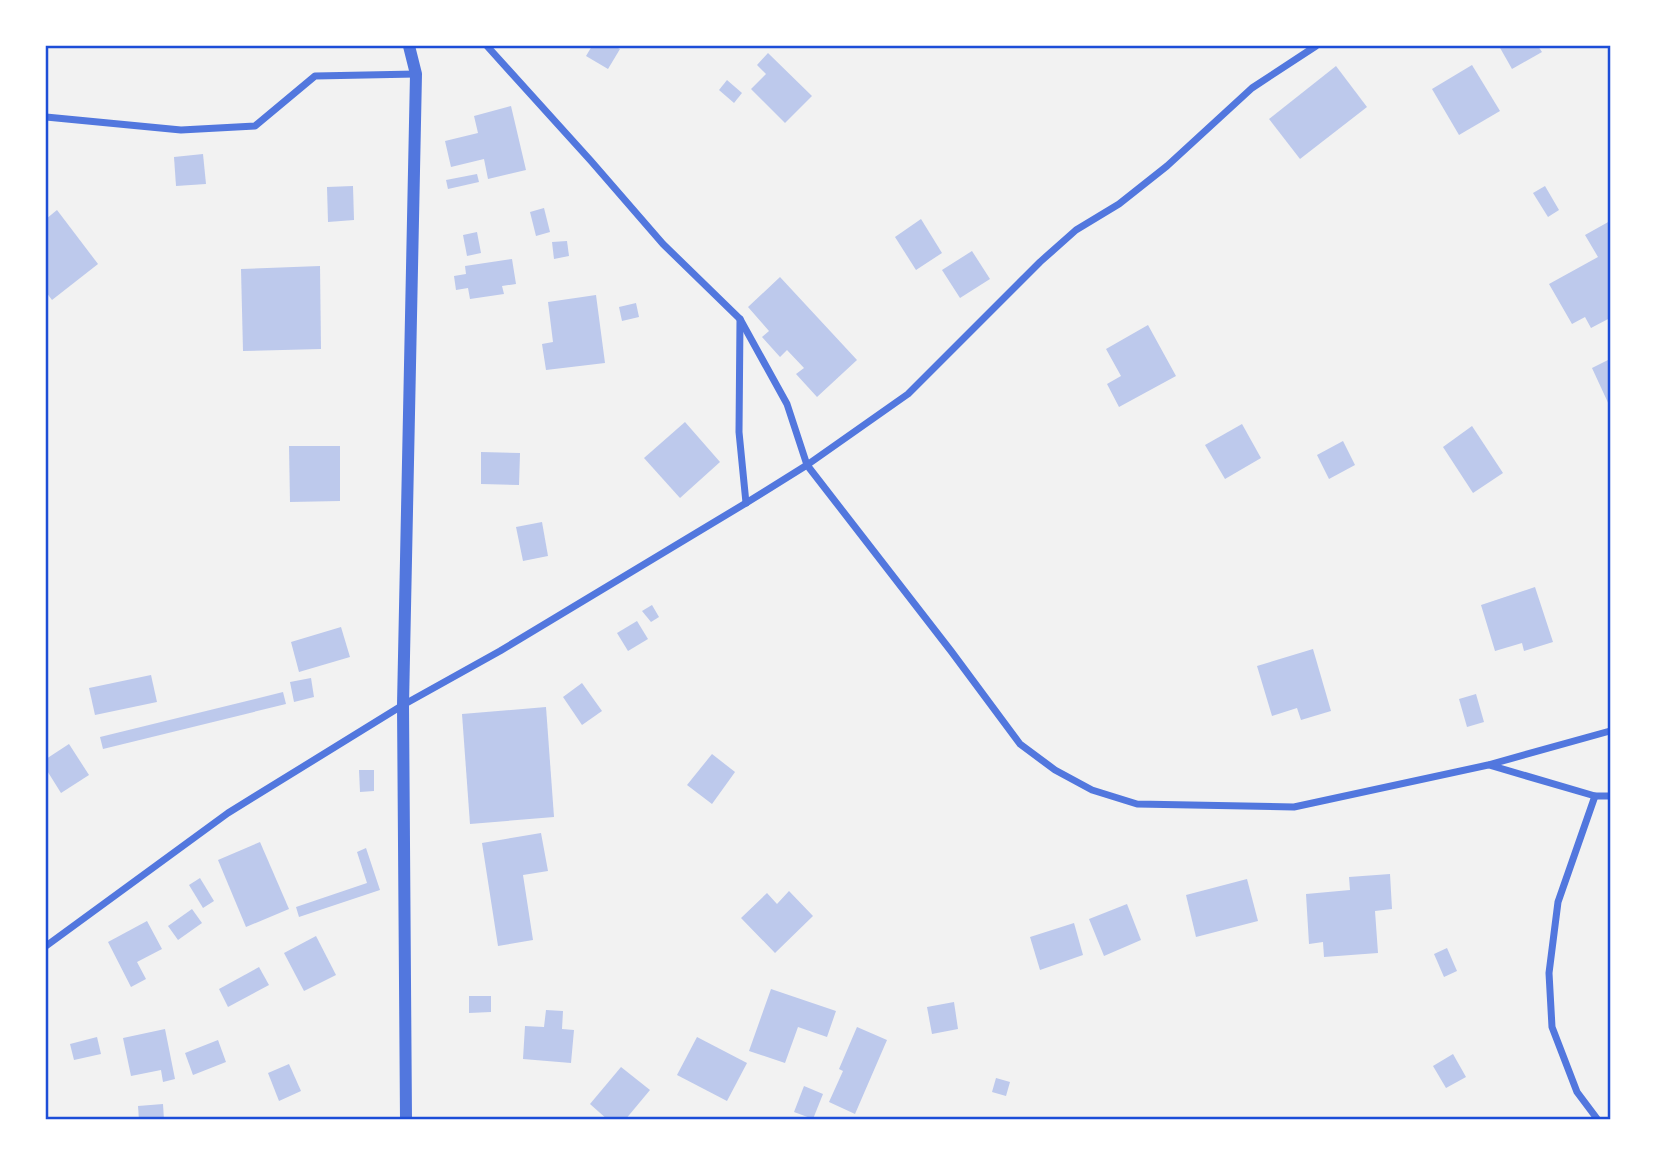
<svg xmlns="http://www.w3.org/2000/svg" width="1656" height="1165" font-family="Ubuntu,sans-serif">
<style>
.building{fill:#bdc9ec}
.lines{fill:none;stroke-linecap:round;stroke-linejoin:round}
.minor{stroke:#5277de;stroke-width:7}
.tertiary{stroke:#5277de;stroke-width:12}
.neatline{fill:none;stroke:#1d4ed8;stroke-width:2.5}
</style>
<rect width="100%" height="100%" fill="#f2f2f2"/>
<!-- building -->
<g class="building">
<path d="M592 46H614L620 49 608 69 586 56Z"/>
<path d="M1499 46H1538L1542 52 1512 69Z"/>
<path d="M768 53 812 96 785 123 751 89 766 74 757 65Z"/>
<path d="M1472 65 1500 111 1459 135 1432 89Z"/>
<path d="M1336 66 1367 107 1300 159 1269 119Z"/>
<path d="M727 80 742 93 734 103 719 90Z"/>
<path d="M511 106 526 170 488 179 484 159 451 167 445 141 478 133 474 116Z"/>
<path d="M203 154 206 184 176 186 174 157Z"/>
<path d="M477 174 479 182 448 189 446 180Z"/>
<path d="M353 186 354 220 328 222 327 187Z"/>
<path d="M1545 186 1559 210 1548 217 1533 193Z"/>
<path d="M544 208 550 232 536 236 530 212Z"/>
<path d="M57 210 98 264 52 300 46 292V219Z"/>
<path d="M921 219 942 253 916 270 895 237Z"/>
<path d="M1610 221V318L1591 328 1585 317 1572 324 1549 284 1598 257 1585 235Z"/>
<path d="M477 232 481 253 467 256 463 235Z"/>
<path d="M567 241 569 256 554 259 552 242Z"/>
<path d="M972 251 990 279 960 298 942 270Z"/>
<path d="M512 259 516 284 502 286 504 294 470 299 468 288 456 290 454 276 466 274 465 266Z"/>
<path d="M320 266 321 349 243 351 241 269Z"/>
<path d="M780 277 857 360 817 397 796 374 804 368 787 350 780 357 762 337 769 331 748 307Z"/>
<path d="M596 295 605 363 546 370 542 344 553 342 548 302Z"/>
<path d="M636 303 639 317 622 321 619 307Z"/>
<path d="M1148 325 1176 376 1119 407 1107 384 1121 376 1106 349Z"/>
<path d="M1610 359V407L1592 368Z"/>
<path d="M685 422 720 462 680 498 644 458Z"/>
<path d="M1242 424 1261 458 1225 479 1205 445Z"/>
<path d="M1472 426 1503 473 1473 493 1443 447Z"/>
<path d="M1343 441 1355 465 1329 479 1317 455Z"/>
<path d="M289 446H340V501L290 502Z"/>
<path d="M481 452 520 453 519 485 481 484Z"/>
<path d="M542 522 548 556 523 561 516 527Z"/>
<path d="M1535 587 1553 642 1524 651 1522 643 1495 651 1481 605Z"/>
<path d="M652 605 659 617 651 622 642 611Z"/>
<path d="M637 621 648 639 628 651 617 633Z"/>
<path d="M341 627 350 657 299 672 291 642Z"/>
<path d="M1313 649 1331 711 1301 720 1297 708 1272 716 1257 666Z"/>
<path d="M151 675 157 702 95 715 89 688Z"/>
<path d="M311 678 314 697 294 702 290 682Z"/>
<path d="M582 683 602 711 582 725 563 697Z"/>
<path d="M283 692 286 704 103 749 100 737Z"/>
<path d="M1476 694 1484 722 1467 727 1459 699Z"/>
<path d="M546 707 554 817 470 824 462 714Z"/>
<path d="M69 744 89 775 61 793 46 769V759Z"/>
<path d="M712 754 735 772 712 804 687 785Z"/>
<path d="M359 770H374V791L360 792Z"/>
<path d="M541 833 548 871 523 875 533 940 498 946 482 843Z"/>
<path d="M260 842 289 909 246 927 218 860Z"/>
<path d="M366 848 380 890 299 917 296 907 367 883 357 852Z"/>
<path d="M1390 874 1392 909 1375 911 1378 953 1324 957 1323 942 1309 944 1306 894 1350 890 1349 877Z"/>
<path d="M200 878 214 901 203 908 189 885Z"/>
<path d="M1247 879 1258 921 1196 937 1186 895Z"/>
<path d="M789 891 813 916 775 953 741 918 767 893 777 904Z"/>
<path d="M1127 904 1141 940 1104 956 1089 919Z"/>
<path d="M192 909 202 923 178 940 168 926Z"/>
<path d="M147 921 162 949 137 962 146 979 131 987 108 942Z"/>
<path d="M1074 923 1083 955 1040 970 1030 937Z"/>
<path d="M316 936 336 975 304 991 284 953Z"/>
<path d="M1447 948 1457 971 1444 977 1434 954Z"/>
<path d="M259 967 269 985 228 1007 219 989Z"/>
<path d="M771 989 836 1011 827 1037 798 1027 785 1063 749 1051Z"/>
<path d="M469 996H491V1012L469 1013Z"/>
<path d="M954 1002 958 1029 932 1034 927 1007Z"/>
<path d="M546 1010 563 1011 562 1029 574 1030 571 1063 523 1059 525 1026 544 1027Z"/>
<path d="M857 1027 887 1040 855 1114 829 1102 843 1071 839 1069Z"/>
<path d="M165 1029 175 1079 163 1082 161 1070 131 1076 123 1038Z"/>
<path d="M97 1037 101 1054 74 1060 70 1044Z"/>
<path d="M697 1037 747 1063 727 1101 677 1075Z"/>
<path d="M218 1040 226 1062 193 1075 185 1053Z"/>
<path d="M1453 1054 1466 1077 1446 1088 1433 1066Z"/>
<path d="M289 1064 301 1091 279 1101 268 1073Z"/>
<path d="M621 1067 650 1090 625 1120H608L590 1104Z"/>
<path d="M996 1078 1010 1082 1006 1096 992 1092Z"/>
<path d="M804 1086 823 1094 813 1119 794 1112Z"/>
<path d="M163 1104 164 1120H139L138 1106Z"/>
</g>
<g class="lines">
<!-- minor -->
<g class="minor">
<path d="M487 46 591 161 663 244 740 319 787 404 807 465 908 394 1040 262 1076 230 1119 204 1167 166 1252 88 1316 46"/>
<path d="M46 117 181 130 255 126 315 76 416 74"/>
<path d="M740 319 739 432 746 503"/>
<path d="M1489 765 1595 796H1610"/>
<path d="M1595 796 1558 902 1549 973 1552 1027 1577 1092 1598 1120"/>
<path d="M46 946 228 813 403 705 500 651 746 503 807 465 951 651 1020 744 1055 770 1092 790 1137 804 1294 807 1488 765 1610 731"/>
</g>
<!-- tertiary -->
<path class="tertiary" d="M406 1120 403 705 416 74 409 46"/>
</g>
<!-- border -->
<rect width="1656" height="1165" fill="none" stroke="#ffffff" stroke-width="94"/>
<rect x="47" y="47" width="1562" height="1071" class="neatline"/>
</svg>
